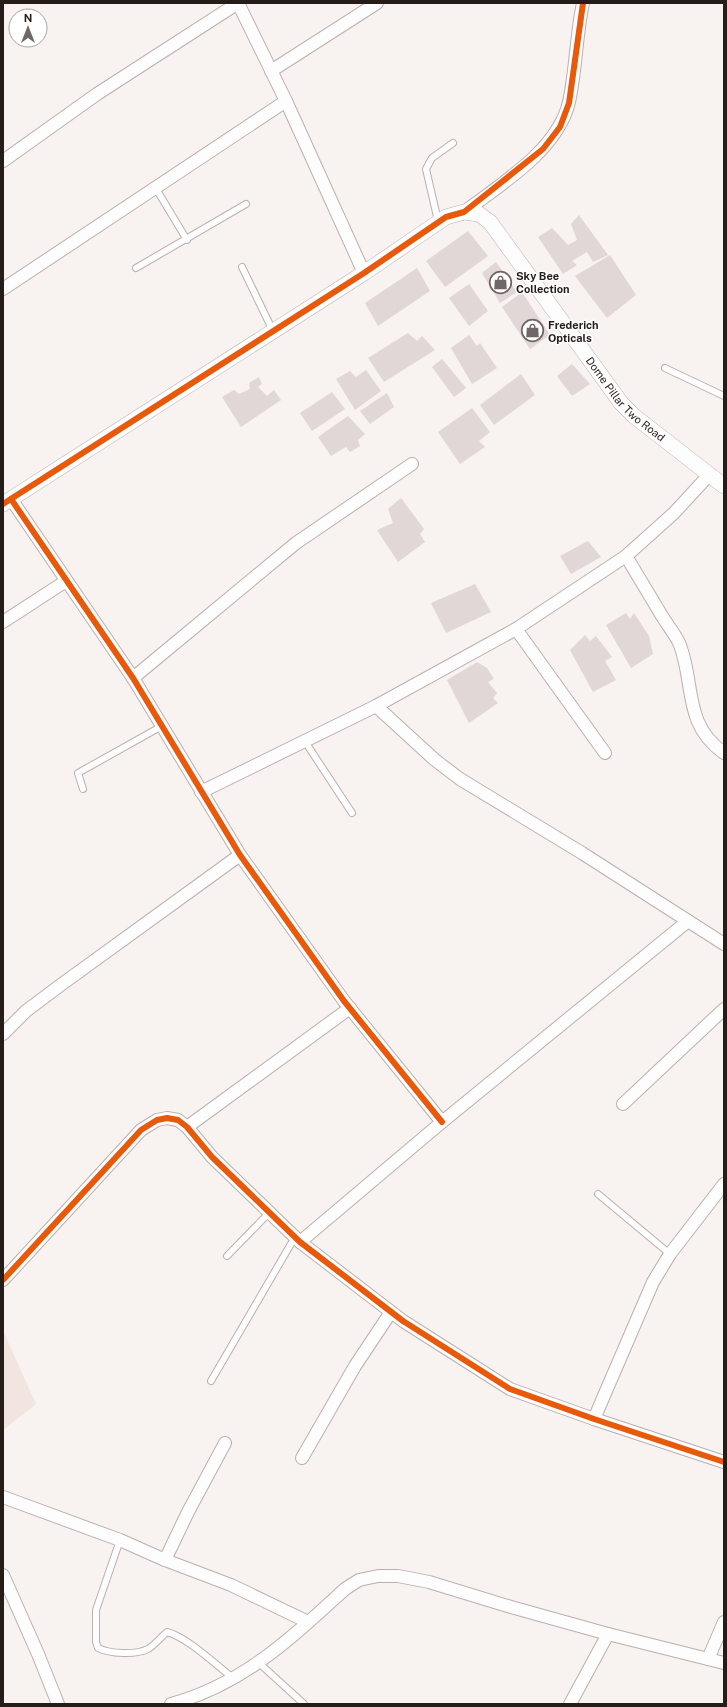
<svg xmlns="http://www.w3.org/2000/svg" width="727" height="1707" font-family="'Public Sans',sans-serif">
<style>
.built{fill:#f2e4de}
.building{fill:#e2d7d7}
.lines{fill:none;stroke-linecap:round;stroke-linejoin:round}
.service-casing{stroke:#b9b1ae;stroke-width:8}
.minor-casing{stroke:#b9b1ae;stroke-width:14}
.tertiary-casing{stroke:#b9b1ae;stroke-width:16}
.service{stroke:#fefdfd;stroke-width:6}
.minor{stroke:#fefdfd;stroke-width:12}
.tertiary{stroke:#fefdfd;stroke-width:15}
.cycleway-casing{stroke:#fff;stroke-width:8}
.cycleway{stroke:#e8590c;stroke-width:6}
.labels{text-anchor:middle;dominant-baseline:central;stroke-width:3;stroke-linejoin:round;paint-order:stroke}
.poi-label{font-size:11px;font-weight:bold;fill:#261c18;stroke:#fff;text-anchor:start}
.street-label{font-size:11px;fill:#261c18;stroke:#fff}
</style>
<rect width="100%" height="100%" fill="#f8f2f0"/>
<!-- built -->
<path class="built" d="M3 1331 36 1404 3 1430Z"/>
<!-- building -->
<g class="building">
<path d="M579 215 608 255 593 262 587 252 572 261 577 265 563 274 538 237 552 228 568 245 577 240 571 224Z"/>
<path d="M468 231 488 256 445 287 426 261Z"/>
<path d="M610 255 636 295 607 318 575 276Z"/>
<path d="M496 262 517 292 500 303 482 273Z"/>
<path d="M417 268 430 291 378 326 365 303Z"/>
<path d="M469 284 488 311 469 326 449 298Z"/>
<path d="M522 292 550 335 530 349 502 307Z"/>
<path d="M408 333 417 341 422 336 435 350 384 382 368 358Z"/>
<path d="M469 335 477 346 480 343 497 368 472 384 451 348Z"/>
<path d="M442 359 466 388 454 397 432 367Z"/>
<path d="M572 364 590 384 572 396 557 376Z"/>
<path d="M366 370 381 391 355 410 336 379 350 371 356 377Z"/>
<path d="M521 374 535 395 494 425 480 405Z"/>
<path d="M259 377 262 384 258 387 267 396 274 390 281 400 241 427 222 397 234 390 239 394 250 389 249 383Z"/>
<path d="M332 392 345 409 312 431 300 413Z"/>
<path d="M387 393 394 407 370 424 360 411Z"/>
<path d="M472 408 490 432 479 441 485 447 460 464 438 432Z"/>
<path d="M348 416 365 434 358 440 360 446 350 452 346 447 331 456 318 437Z"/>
<path d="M401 498 424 529 420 534 425 542 398 562 377 530 393 523 388 509Z"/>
<path d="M588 541 601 557 571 574 560 556Z"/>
<path d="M475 584 491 612 446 633 431 603Z"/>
<path d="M626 613 630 619 634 613 649 636 653 654 631 668 606 625Z"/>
<path d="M585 635 590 641 596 636 612 657 605 661 616 680 593 692 570 650Z"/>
<path d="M477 662 487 668 494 679 488 682 497 693 493 698 498 703 469 723 447 680Z"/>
</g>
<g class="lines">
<defs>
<g id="service">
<path d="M155 187 187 240"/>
<path d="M438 221 426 169 432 158 453 143"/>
<path d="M242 267 273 331"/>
<path d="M136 268 246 204"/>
<path d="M665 368 724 396"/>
<path d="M304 740 352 813"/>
<path d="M83 789 78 773 162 726"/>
<path d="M598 1194 670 1254"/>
<path d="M227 1256 270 1212"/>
<path d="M211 1381 295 1237"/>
<path d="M120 1540 96 1610V1642L98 1648C110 1654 136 1655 148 1649 155 1645 161 1637 167 1632 187 1637 216 1665 233 1678"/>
<path d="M259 1663 304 1704"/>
</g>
<g id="minor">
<path d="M271 71 377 3"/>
<path d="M3 161 97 94 238 3 286 101 364 273"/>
<path d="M464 212C501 184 558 150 569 102 576 70 576 36 583 3"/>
<path d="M3 289 286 101"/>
<path d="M11 499 133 678 240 855 344 1001 442 1122"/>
<path d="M626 556C638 576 650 596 662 616 668 626 676 635 680 645 695 685 683 724 724 753"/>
<path d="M3 622 66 581"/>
<path d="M516 629 605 753"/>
<path d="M133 678 296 543 412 464"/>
<path d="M376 706 435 760 460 779 582 853 724 944"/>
<path d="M201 792 376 706 516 629 626 556 674 513 709 475"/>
<path d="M3 1034 26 1011 62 984 240 855"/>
<path d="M623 1104 724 1009"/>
<path d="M187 1127 350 1008"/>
<path d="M300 1242 442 1122 688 921"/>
<path d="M3 1280 141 1130 157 1120 167 1118 178 1120 187 1127 212 1157 300 1242 403 1321 510 1389 594 1419 724 1462"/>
<path d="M594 1419 653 1282 670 1254 724 1184"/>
<path d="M302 1458 355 1366 391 1312"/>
<path d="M3 1497 120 1540 165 1560 231 1585 308 1622"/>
<path d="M165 1560 188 1512 225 1443"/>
<path d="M3 1575 38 1654 58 1704"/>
<path d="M708 1659 724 1622"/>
<path d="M171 1704C244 1684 291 1638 345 1589L359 1580 378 1576H398L429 1582 511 1607 608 1634 724 1663"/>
<path d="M570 1704 608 1634"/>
</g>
<g id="tertiary">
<path id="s1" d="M3 504 364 273 446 217 464 212 479 214 490 222 621 403 634 416 724 486"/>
</g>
</defs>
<!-- service casing -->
<use href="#service" class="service-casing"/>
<!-- minor casing -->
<use href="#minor" class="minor-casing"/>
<!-- tertiary casing -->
<use href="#tertiary" class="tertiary-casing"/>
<!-- service -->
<use href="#service" class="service"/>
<!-- minor -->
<use href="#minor" class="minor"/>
<!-- tertiary -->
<use href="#tertiary" class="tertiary"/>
<defs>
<g id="cycleway">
<path d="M11 499 133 678 240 855 344 1001 442 1122"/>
<path d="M3 504 364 273 446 217 464 212 543 149 560 127 569 103 583 3"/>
<path d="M3 1280 141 1130 157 1120 167 1118 178 1120 187 1127 212 1157 300 1242 403 1321 510 1389 594 1419 724 1462"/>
</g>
</defs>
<!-- cycleway casing -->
<use href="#cycleway" class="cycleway-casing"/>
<!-- cycleway -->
<use href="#cycleway" class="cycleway"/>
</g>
<!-- icons -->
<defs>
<symbol id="shop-ring" viewBox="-11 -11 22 22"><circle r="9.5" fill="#fff" stroke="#706764" stroke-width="1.5"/><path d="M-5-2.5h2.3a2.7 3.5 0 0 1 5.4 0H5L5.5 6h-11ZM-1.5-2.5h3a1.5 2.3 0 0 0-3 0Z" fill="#706764"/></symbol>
</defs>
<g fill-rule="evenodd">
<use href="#shop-ring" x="488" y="270" width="25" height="25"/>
<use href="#shop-ring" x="520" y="318" width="25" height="25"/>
</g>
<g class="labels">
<!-- poi labels -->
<g class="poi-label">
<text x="516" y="276">Sky Bee<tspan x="516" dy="13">Collection</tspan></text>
<text x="548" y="325">Frederich<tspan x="548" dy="13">Opticals</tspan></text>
</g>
<!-- street labels -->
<g class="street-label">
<text stroke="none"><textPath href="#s1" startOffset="799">Dome Pillar Two Road</textPath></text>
</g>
</g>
<!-- border -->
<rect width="727" height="1707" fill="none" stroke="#261c18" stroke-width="8"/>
<!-- north arrow -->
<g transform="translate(28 28)"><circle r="19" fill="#ffffff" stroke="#a8a4a3"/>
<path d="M0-3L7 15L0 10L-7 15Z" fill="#706764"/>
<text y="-6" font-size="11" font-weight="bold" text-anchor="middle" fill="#261c18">N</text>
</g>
</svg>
